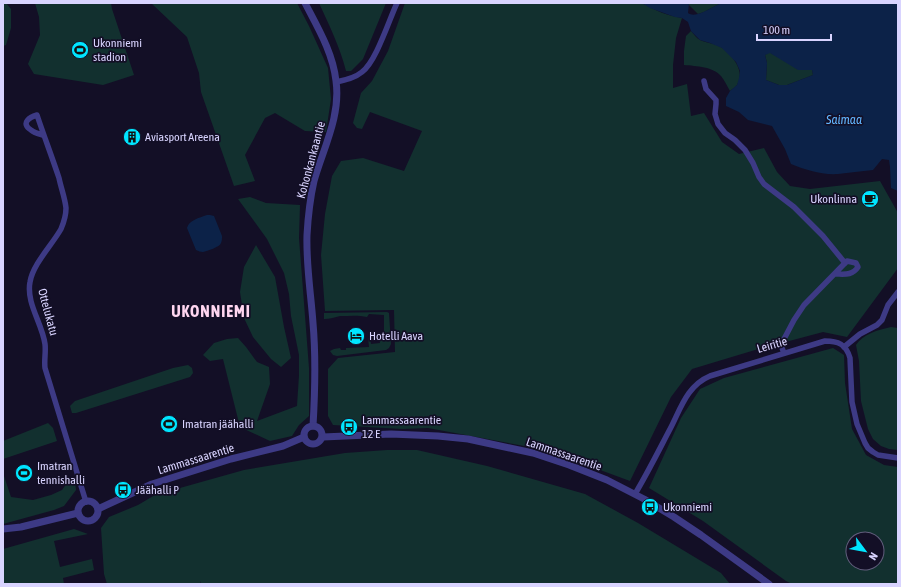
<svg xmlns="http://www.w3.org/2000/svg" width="901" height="587" font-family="'Asap Condensed',sans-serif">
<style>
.green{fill:#12302f;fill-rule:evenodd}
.water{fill:#0c2248;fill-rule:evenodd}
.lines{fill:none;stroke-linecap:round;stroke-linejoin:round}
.minor{stroke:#3d3a85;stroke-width:5.5}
.tertiary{stroke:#3d3a85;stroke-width:7}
.labels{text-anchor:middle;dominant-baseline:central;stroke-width:3.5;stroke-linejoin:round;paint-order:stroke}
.poi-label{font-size:12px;fill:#d9d4ff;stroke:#130f26;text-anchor:start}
.street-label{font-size:12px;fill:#d9d4ff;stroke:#130f26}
.water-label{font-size:13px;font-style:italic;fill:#62b6ff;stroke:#130f26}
.district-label{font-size:16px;font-weight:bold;letter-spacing:1px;fill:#ffd6f0;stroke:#130f26}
</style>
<rect width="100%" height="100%" fill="#130f26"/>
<!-- green -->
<g class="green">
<path d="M3 3H6L11 9V28L6 45 3 46Z"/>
<path d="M35 3H111L112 9 134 75 103 85 34 74 28 64 40 35 39 17Z"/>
<path d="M151 3H297L309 26 328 68 331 99 326 132 305 131 275 113 265 118 245 155 255 181 234 186 201 92 199 73 187 37Z"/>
<path d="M319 3H386L363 59 351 71H346C340 47 329 25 319 3Z"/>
<path d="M405 3H642C654 10 668 16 682 18L676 38 673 65V88L687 84 691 116 704 113 722 142 739 154 764 148 777 172 790 186 810 189 880 181 898 213V268L847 337 823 332 755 350 692 369 671 397 630 481 546 450 428 428 402 429 333 425 328 416V369L338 358 395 352 394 310 325 311 321 255 325 214 332 176 341 161 363 158 404 171 422 131 370 112 362 129 357 128 353 123 361 93 372 81 388 51Z"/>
<path d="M689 3H721L704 12 698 14 689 5Z"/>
<path d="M691 31C694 34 696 38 700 40 706 43 714 43 721 47 732 55 746 71 737 85 736 87 732 89 730 91 727 86 725 81 721 76 714 67 696 66 684 65V51L686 36Z"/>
<path d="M769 52C780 58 801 71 812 70L813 75 787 85H779L766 80 767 63 765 55Z"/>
<path d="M250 197 266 203 300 205 299 238 309 368V416L299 425 292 436 270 441 240 427 223 359 210 361 203 355 214 343 227 339 238 338 246 347 257 362 269 367 270 384 257 421 297 406 299 375V355L291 316 289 294 284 273 267 239 238 199Z"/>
<path d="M256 245 275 277 284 327 291 358 281 367 271 359 253 337 244 318 240 292 244 267Z"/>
<path d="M387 312 389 313 391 344 389 348 386 350 337 356 333 355 330 351 334 349 340 348 341 350H346V348L369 347 368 338H370L371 344 380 343 379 337H373V335H384V315L369 314 367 317C359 315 349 316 340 316 335 317 330 319 324 319V313Z"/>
<path d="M891 327 898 328V450L889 449 881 446 873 439 868 429 861 401 859 361 856 345C863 334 878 330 891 327Z"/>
<path d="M833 348 844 355 845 383 852 429 866 455 884 465 898 467V584H792L786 581 703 521 649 488 681 418 700 389 724 378ZM853 539H877V563H853Z"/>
<path d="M188 365 192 368 193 373 190 377 76 413H72L70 406 75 401 173 368Z"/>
<path d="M48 423 53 428 57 441 3 459V441Z"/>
<path d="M387 450H417L487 466 585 494 638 523 721 573 730 584H201V581L200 584H107L104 574 101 528 109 517 138 505 155 495 244 470 345 453Z"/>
<path d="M3 473 11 497 33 500 51 495 62 490 67 483 75 481 76 490 64 506 54 510 3 524Z"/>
<path d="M74 529 88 534 54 541 60 567 92 559 94 570 63 578 64 584H3V549Z"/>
</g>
<!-- water -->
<g class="water">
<path d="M642 3H689L688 13C696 19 712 7 721 3H898V191L891 188 890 167 889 160 882 159 873 170C861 171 849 173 838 174 821 175 806 170 791 164L785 149 772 126 748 120 739 112 726 106V98L730 91 737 85 739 78 740 71 736 62 722 48 710 43 700 40 691 31 688 22 682 18 675 17 650 8ZM770 53 798 70H812L813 75 787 85H779L766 80 767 63 765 55Z"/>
<path d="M207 215H210L214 216 222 236C222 238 222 241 221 243 220 247 207 251 203 252 200 252 199 251 196 250L187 228C189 220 199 218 207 215Z"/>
</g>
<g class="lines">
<!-- minor -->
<g class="minor">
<path d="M704 81 706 89 716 100V104L715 114 718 124 725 133 735 140 745 150 753 163 759 177 764 184 794 207 823 236 845 263"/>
<path d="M336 82C346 80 355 78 362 72 376 62 389 20 397 3"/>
<path d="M43 135C39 134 34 133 31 130 20 123 30 117 37 115 44 136 52 157 59 178 61 188 65 198 66 208 66 216 64 222 61 229 52 245 33 264 30 282 26 303 42 323 45 344 46 352 44 360 45 368L86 502"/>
<path d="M844 347 860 334 877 325 882 320 888 305 898 292"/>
<path d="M784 353 782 348V345L784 339 794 320 804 305 847 261 856 263 858 267C852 276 844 274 835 274"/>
<path d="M635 494C647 474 658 452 669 431 680 411 686 386 710 376L825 341C838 341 846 344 850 358L852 402 857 424 865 443 868 448 873 452 878 455 898 458"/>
</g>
<!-- tertiary -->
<g class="tertiary">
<path d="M305 3C318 28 333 53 336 81 341 116 323 149 314 181 310 199 308 217 307 235 306 265 311 294 313 323 316 357 315 392 313 426"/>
<circle cx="313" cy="435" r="9"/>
<path d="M323 437 391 434 438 436 468 439 533 453 569 465 607 480 644 499 674 517 701 535 769 584"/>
<circle cx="88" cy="511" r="10"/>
<path d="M98 509 152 484 231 459 283 446 304 437"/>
<path d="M3 529 21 527 78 513"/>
</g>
</g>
<!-- icons -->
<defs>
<symbol id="stadium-disc" viewBox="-11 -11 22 22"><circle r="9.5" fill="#00e5ff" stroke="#130f26"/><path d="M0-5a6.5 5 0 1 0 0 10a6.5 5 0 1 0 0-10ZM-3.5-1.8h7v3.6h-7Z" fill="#111"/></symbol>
<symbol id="building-disc" viewBox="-11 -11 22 22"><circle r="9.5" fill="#00e5ff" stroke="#130f26"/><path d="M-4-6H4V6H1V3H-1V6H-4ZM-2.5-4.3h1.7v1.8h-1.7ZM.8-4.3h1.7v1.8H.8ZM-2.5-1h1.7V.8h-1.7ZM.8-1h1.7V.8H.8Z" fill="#111"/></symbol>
<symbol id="cafe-disc" viewBox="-11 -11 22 22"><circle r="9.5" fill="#00e5ff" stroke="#130f26"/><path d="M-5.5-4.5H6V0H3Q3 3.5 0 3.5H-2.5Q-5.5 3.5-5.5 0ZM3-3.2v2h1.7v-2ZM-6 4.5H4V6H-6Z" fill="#111"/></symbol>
<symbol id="hotel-disc" viewBox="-11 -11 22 22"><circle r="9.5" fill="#00e5ff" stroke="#130f26"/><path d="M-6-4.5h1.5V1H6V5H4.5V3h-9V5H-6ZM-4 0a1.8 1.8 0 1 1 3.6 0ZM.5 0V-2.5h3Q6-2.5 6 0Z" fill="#111"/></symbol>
<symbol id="bus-disc" viewBox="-11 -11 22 22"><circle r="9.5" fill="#00e5ff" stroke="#130f26"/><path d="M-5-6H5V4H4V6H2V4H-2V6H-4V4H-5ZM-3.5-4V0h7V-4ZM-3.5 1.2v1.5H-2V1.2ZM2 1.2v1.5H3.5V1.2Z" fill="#111"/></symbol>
</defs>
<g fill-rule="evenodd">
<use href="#stadium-disc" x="70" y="40" width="20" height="20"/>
<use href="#building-disc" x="122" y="127" width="20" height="20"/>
<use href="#cafe-disc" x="860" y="189" width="20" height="20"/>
<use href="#hotel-disc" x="346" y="326" width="20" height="20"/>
<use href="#stadium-disc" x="159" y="414" width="20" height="20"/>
<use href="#bus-disc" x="339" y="417" width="20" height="20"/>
<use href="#stadium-disc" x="14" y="463" width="20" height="20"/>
<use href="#bus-disc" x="113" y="480" width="20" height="20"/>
<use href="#bus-disc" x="640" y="497" width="20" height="20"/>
</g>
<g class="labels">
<!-- poi labels -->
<g class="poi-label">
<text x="93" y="43">Ukonniemi<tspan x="93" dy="14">stadion</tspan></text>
<text x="145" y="137">Aviasport Areena</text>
<text x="857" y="199" text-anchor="end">Ukonlinna</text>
<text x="369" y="336">Hotelli Aava</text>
<text x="362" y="420">Lammassaarentie<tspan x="362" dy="14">12 E</tspan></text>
<text x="182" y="424">Imatran jäähalli</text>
<text x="37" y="466">Imatran<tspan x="37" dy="14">tennishalli</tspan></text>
<text x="136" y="490">Jäähalli P</text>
<text x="663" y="507">Ukonniemi</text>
</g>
<!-- street labels -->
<g class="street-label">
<text transform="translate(311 160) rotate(-75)">Kohonkankaantie</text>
<text transform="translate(48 312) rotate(75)">Ottelukatu</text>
<text transform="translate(772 345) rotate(-16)">Leiritie</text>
<text transform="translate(564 454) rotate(19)">Lammassaarentie</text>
<text transform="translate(196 459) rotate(-17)">Lammassaarentie</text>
</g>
<!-- water labels -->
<g class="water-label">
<text x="844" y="119">Saimaa</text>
</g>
<!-- district labels -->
<g class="district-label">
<text x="211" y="311">UKONNIEMI</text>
</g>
</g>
<!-- border -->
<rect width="901" height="587" fill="none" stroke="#d9d4ff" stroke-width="8"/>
<!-- north arrow -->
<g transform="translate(865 551) rotate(122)"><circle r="19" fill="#130f26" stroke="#625e7d"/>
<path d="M0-3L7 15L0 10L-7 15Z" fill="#00e5ff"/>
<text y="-6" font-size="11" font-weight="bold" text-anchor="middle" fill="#d9d4ff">N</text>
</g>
<!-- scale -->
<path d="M757 34v6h74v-6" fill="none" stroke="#d9d4ff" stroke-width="2"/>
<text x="763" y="34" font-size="12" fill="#d9d4ff" stroke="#130f26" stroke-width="3" paint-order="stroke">100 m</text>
</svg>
